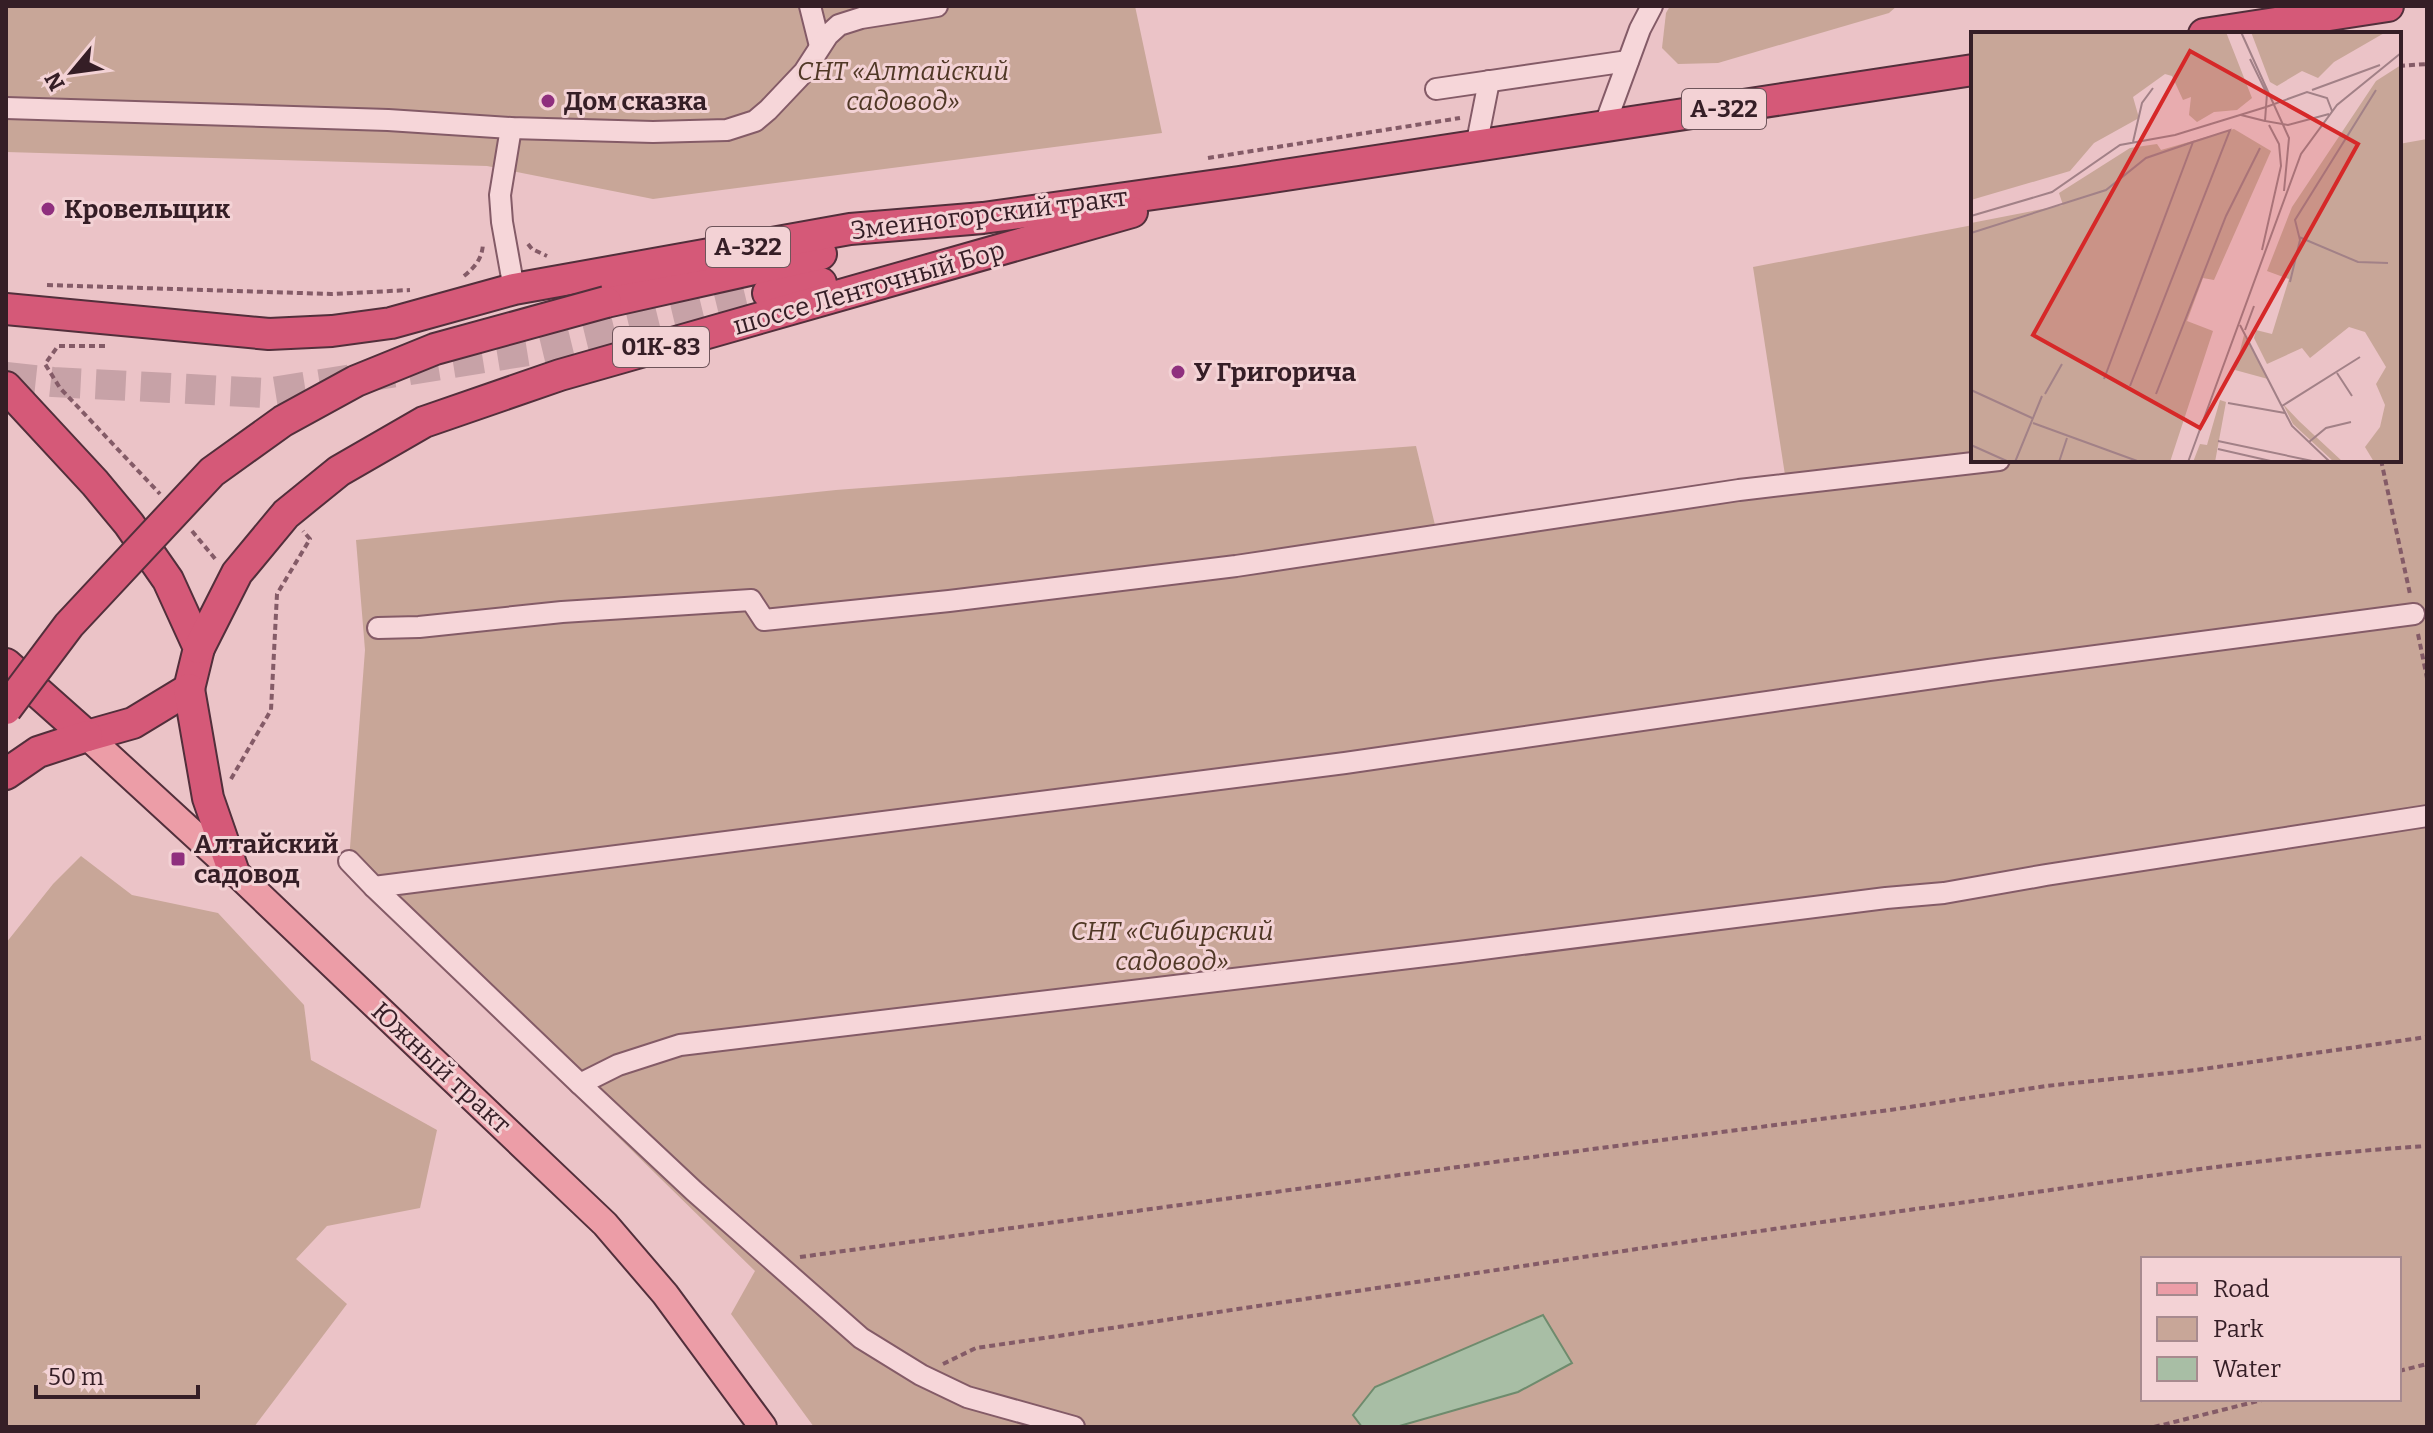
<svg xmlns="http://www.w3.org/2000/svg" width="2433" height="1433" font-family="Bitter,serif">
<style>
.green{fill:#c8a698;fill-rule:evenodd}
.water{fill:#a8bea5;stroke:#6e8b6d;stroke-width:2}
.lines{fill:none;stroke-linecap:round;stroke-linejoin:round}
.highway-tunnel{stroke:#c7a2a7;stroke-width:30;stroke-dasharray:30 15;stroke-linecap:butt}
.minor-casing{stroke:#845b67;stroke-width:24}
.major-casing{stroke:#522f3b;stroke-width:30}
.highway-casing{stroke:#522f3b;stroke-width:34}
.path{stroke:#845b67;stroke-width:4;stroke-dasharray:6 4;stroke-linecap:butt}
.minor{stroke:#f6d6d9;stroke-width:20}
.major{stroke:#ec9da7;stroke-width:26}
.highway{stroke:#d55978;stroke-width:30}
.highway-bridge-casing{stroke:#522f3b;stroke-width:34;stroke-linecap:butt}
.highway-bridge{stroke:#d55978;stroke-width:30}
.poi-dot{fill:#8f2f7e;stroke:#f3d2d5;stroke-width:3}
.labels{text-anchor:middle;dominant-baseline:central;stroke-width:6;stroke-linejoin:round;paint-order:stroke}
.shield{fill:#f3d2d5;stroke:#6e545a;stroke-width:2}
.shield-label{font-size:24px;font-weight:bold;fill:#351e26}
.park-label{font-size:26px;font-style:italic;fill:#503826;stroke:#f3d2d5}
.poi-label{font-size:26px;font-weight:bold;fill:#351e26;stroke:#f3d2d5;text-anchor:start}
.street-label{font-size:26px;fill:#351e26;stroke:#f3d2d5}
.inset-road{fill:none;stroke:#a28187;stroke-width:2}
.view{fill:#d62828;fill-opacity:0.15;stroke:#d62828;stroke-width:4}
.inset-edge{fill:none;stroke:#351e26;stroke-width:4}
</style>
<rect width="100%" height="100%" fill="#ebc3c7"/>
<!-- green -->
<g class="green">
<path d="M6 6H1135L1162 133 653 199 487 166 6 152Z"/>
<path d="M1670 6H1897L1889 13 1718 63 1678 64 1662 48 1666 13Z"/>
<path d="M2427 139V1427H814L731 1314 755 1271 476 998 349 861 365 650 356 540 836 490 1416 446 1435 525 1785 475 1753 267 1973 225V460H2399V144ZM2143 1259H2399V1399H2143Z"/>
<path d="M81 856 132 895 218 913 304 1005 311 1060 437 1130 420 1208 327 1226 296 1259 347 1304 254 1427H6V943L53 884Z"/>
</g>
<!-- water -->
<path class="water" d="M1543 1315 1572 1363 1518 1392 1396 1427H1362L1353 1415 1375 1387Z"/>
<g class="lines">
<!-- highway-tunnel -->
<path class="highway-tunnel" d="M6 377 53 382 266 393 534 350 768 293"/>
<defs>
<g id="minor">
<path d="M810 6 820 46"/>
<path d="M1436 89 1628 61"/>
<path d="M6 108 388 120 511 128 653 132 727 130 755 121 768 110 804 72 828 35 839 25 861 18 937 6"/>
<path d="M1604 127 1640 29 1652 6"/>
<path d="M511 128 500 195 502 222 514 289"/>
<path d="M1476 147 1489 81"/>
<path d="M378 628 419 627 562 612 751 600 764 620 949 601 1236 566 1739 490 1999 460"/>
<path d="M349 861 374 887"/>
<path d="M580 1084 374 887 1345 763 1989 670 2414 614"/>
<path d="M1074 1427 967 1397 921 1375 861 1338 694 1191 580 1084 618 1065 680 1045 1459 952 1886 898 1944 893 2046 875 2427 816"/>
</g>
<path id="major" d="M87 736 233 870 605 1224 665 1294 763 1427"/>
<g id="highway">
<path d="M2204 34 2388 6"/>
<path d="M768 293 821 283"/>
<path d="M606 302 821 254"/>
<path d="M6 309 269 334 332 331 391 323 514 289 850 229 983 218 1239 182 1973 70"/>
<path d="M6 387 95 483 129 524 168 580 199 648 189 689 133 723 87 736 6 664"/>
<path d="M199 648 237 573 286 514 339 471 424 422 560 375 1132 212"/>
<path d="M189 689 208 798 233 870"/>
<path d="M6 774 38 752 87 736"/>
</g>
</defs>
<!-- minor casing -->
<use href="#minor" class="minor-casing"/>
<!-- major casing -->
<use href="#major" class="major-casing"/>
<!-- highway casing -->
<use href="#highway" class="highway-casing"/>
<!-- path -->
<g class="path">
<path d="M2399 66 2427 64"/>
<path d="M1208 158 1460 118"/>
<path d="M528 244 532 249 547 256"/>
<path d="M464 276C475 267 482 259 483 244"/>
<path d="M47 285 331 294 410 290"/>
<path d="M105 346H58L45 364 60 388 160 494"/>
<path d="M2381 460 2410 594"/>
<path d="M192 531 217 561"/>
<path d="M2418 634 2427 678"/>
<path d="M231 779 271 710 277 594 310 539 303 531"/>
<path d="M800 1257 1487 1163 1897 1109 2046 1086 2196 1070 2427 1037"/>
<path d="M943 1364 976 1348C1299 1301 1622 1249 1945 1205 2105 1183 2266 1156 2427 1146"/>
<path d="M2399 1371 2427 1364"/>
<path d="M2154 1427 2266 1399"/>
</g>
<!-- minor -->
<use href="#minor" class="minor"/>
<!-- major -->
<use href="#major" class="major"/>
<!-- highway -->
<use href="#highway" class="highway"/>
<defs>
<path id="highway-bridge" d="M6 709 69 625 212 472 283 421 356 381 435 349 606 302"/>
</defs>
<!-- highway-bridge casing -->
<use href="#highway-bridge" class="highway-bridge-casing"/>
<!-- highway-bridge -->
<use href="#highway-bridge" class="highway-bridge"/>
</g>
<!-- markers -->
<g class="poi-dot">
<circle cx="548" cy="101" r="8"/>
<circle cx="48" cy="209" r="8"/>
<circle cx="1178" cy="372" r="8"/>
<rect x="170" y="851" width="16" height="16" rx="4"/>
</g>
<g class="labels">
<!-- shield labels -->
<g class="shield">
<rect x="1682" y="89" width="84" height="40" rx="6"/>
<rect x="706" y="227" width="84" height="40" rx="6"/>
<rect x="613" y="327" width="96" height="40" rx="6"/>
</g>
<g class="shield-label">
<text x="1724" y="109">А-322</text>
<text x="748" y="247">А-322</text>
<text x="661" y="347">01К-83</text>
</g>
<!-- park labels -->
<g class="park-label">
<text x="903" y="71">СНТ «Алтайский<tspan x="903" dy="30">садовод»</tspan></text>
<text x="1172" y="931">СНТ «Сибирский<tspan x="1172" dy="30">садовод»</tspan></text>
</g>
<!-- poi labels -->
<g class="poi-label">
<text x="564" y="101">Дом сказка</text>
<text x="64" y="209">Кровельщик</text>
<text x="1194" y="372">У Григорича</text>
<text x="194" y="844">Алтайский<tspan x="194" dy="30">садовод</tspan></text>
</g>
<!-- street labels -->
<g class="street-label">
<text transform="translate(989 214) rotate(-7)">Змеиногорский тракт</text>
<text transform="translate(869 288) rotate(-16)">шоссе Ленточный Бор</text>
<text transform="translate(441 1068) rotate(43)">Южный тракт</text>
</g>
</g>
<!-- overview -->
<g transform="translate(1971 32)">
<rect width="430" height="430" fill="#ebc3c7"/>
<path d="M0 0H255L281 66 266 78 243 80 226 90 218 83 220 65 212 68 201 44 194 42 162 65 168 86 123 111 99 139 0 168ZM280 0H415L363 30 347 46 331 39 306 54 299 50ZM430 33V430H403L394 415 409 395 414 373 405 352 415 335 394 300 378 295 339 326 331 316 296 332 283 306 285 298 301 302 318 247 296 239 321 175 405 49ZM263 97 300 119 243 248 232 246 216 289 242 299 199 430H0V191L92 173 88 161 159 116 186 112 190 118ZM273 303 297 347 264 338ZM249 368 255 370 244 430H222L229 412 236 413ZM312 372 328 389 372 430H363L322 392Z" fill="#c8a698"/>
<path class="inset-road" d="M270 0 318 106 313 159M279 27 296 62 295 75M341 58 409 33M358 82 317 93 294 89 295 75 336 60 356 66 361 79M270 83 294 89M162 110 171 71 182 56M0 184 81 160 149 113 204 103 295 75M0 201 135 158 175 126 222 110 133 347M328 205 387 230 417 231M291 218 310 134 308 112 298 93M319 250 329 208 324 188 405 58M269 293 321 394 359 430M274 298 283 274M366 341 381 364M159 354 259 98 222 110M0 358 61 386M74 362 91 332M185 362 255 184 289 116M257 371 314 381M311 374 389 325M62 391 169 430M247 409 346 430M338 410 355 396 380 390M0 413 38 430M247 417 304 430M44 430 71 364M88 430 96 406M217 430 330 122 366 73 430 21"/>
<path class="view" d="M219 19 387 112 229 396 62 303Z"/>
<rect width="430" height="430" class="inset-edge"/>
</g>
<!-- border -->
<rect width="2433" height="1433" fill="none" stroke="#351e26" stroke-width="16"/>
<!-- legend -->
<rect x="2141" y="1257" width="260" height="144" fill="#f3d2d5" stroke="#a78a8f" stroke-width="2"/>
<rect x="2157" y="1283" width="40" height="12" fill="#ec9da7" stroke="#a78a8f" stroke-width="2"/>
<text x="2213" y="1297" font-size="24" fill="#351e26">Road</text>
<rect x="2157" y="1317" width="40" height="24" fill="#c8a698" stroke="#a78a8f" stroke-width="2"/>
<text x="2213" y="1337" font-size="24" fill="#351e26">Park</text>
<rect x="2157" y="1357" width="40" height="24" fill="#a8bea5" stroke="#a78a8f" stroke-width="2"/>
<text x="2213" y="1377" font-size="24" fill="#351e26">Water</text>
<!-- north arrow -->
<g transform="translate(72 72) rotate(241)" stroke="#f3d2d5" stroke-width="6" paint-order="stroke">
<path d="M0-6L14 30L0 20L-14 30Z" fill="#351e26"/>
<text y="-12" font-size="22" font-weight="bold" text-anchor="middle" fill="#351e26">N</text>
</g>
<!-- scale -->
<path d="M36 1385v12h162v-12" fill="none" stroke="#351e26" stroke-width="4"/>
<text x="48" y="1385" font-size="24" fill="#351e26" stroke="#f3d2d5" stroke-width="6" paint-order="stroke">50 m</text>
</svg>
